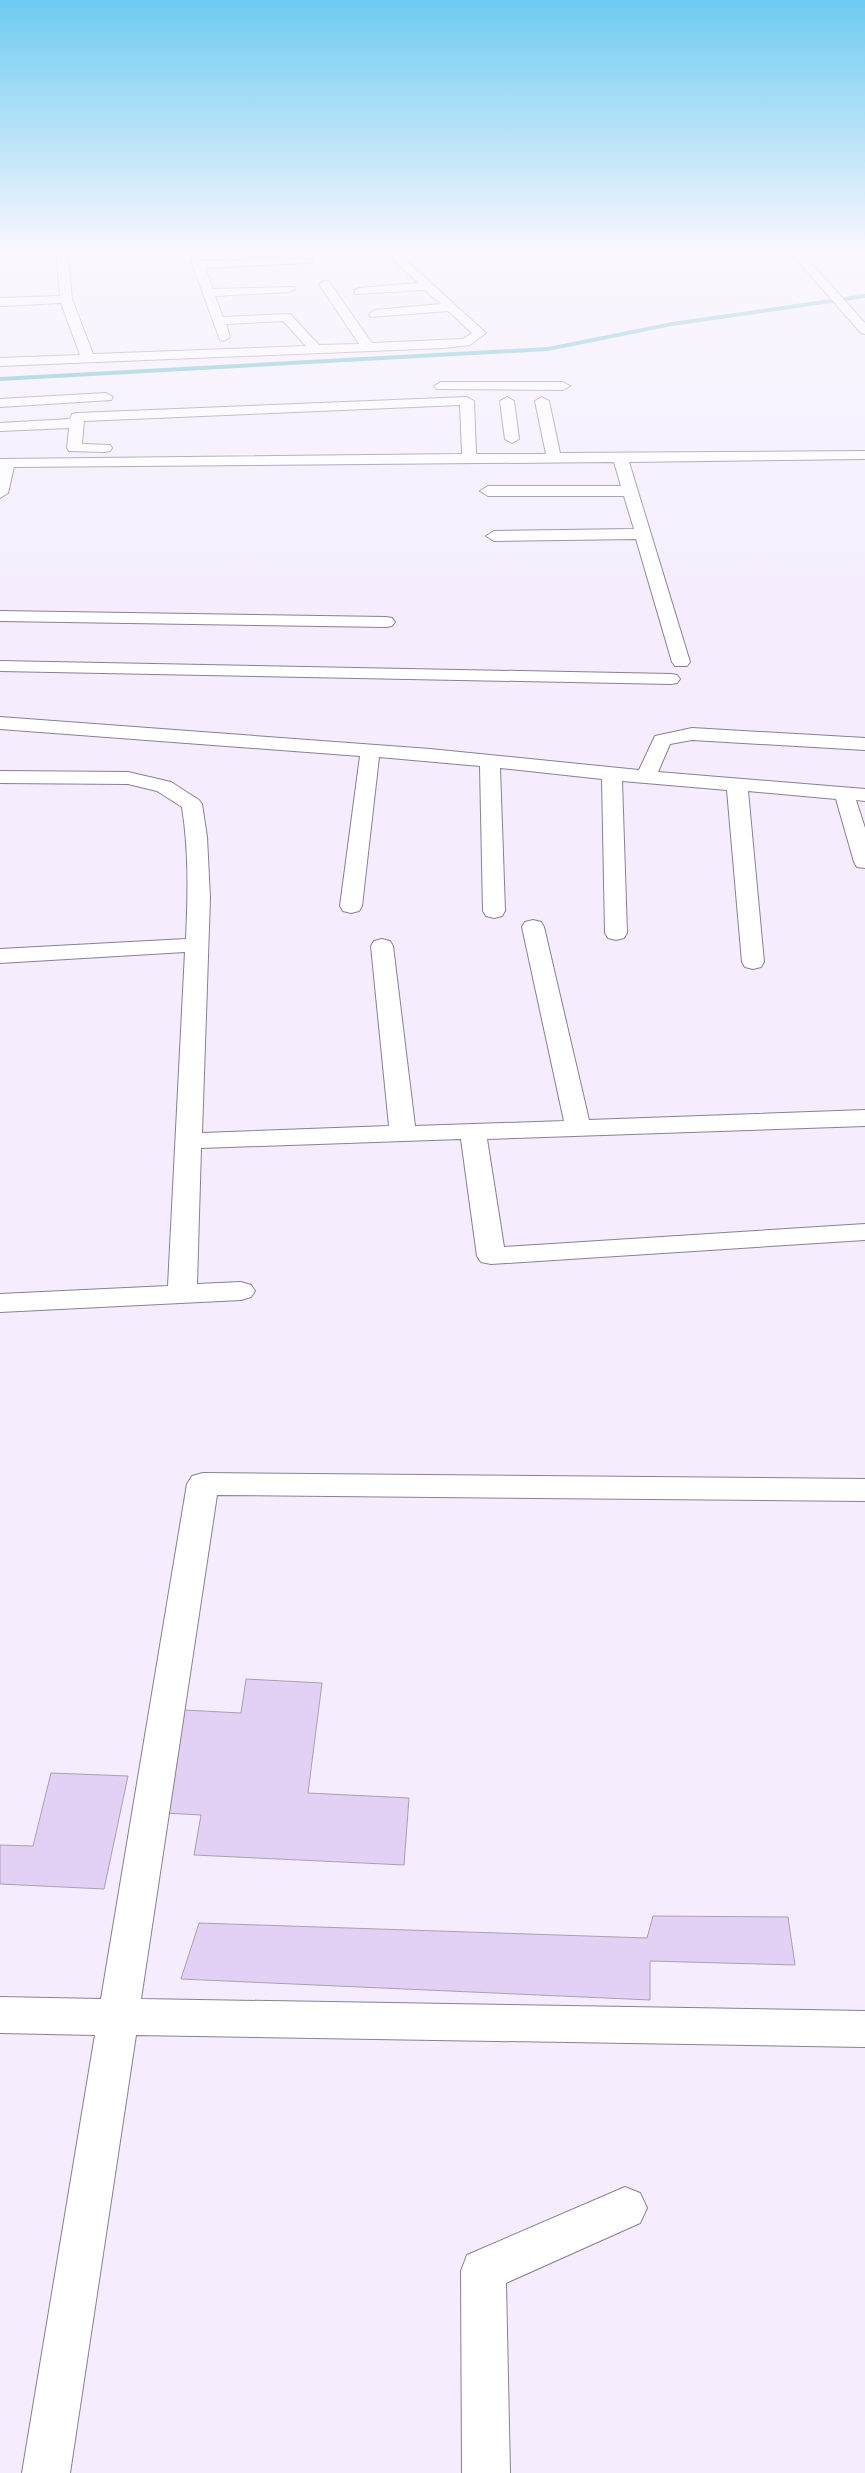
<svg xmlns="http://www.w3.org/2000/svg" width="865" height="2473" font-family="Jost,sans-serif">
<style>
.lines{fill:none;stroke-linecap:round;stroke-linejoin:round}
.stream{fill:#48b1bf;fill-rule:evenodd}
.building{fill:#e2d1f4;stroke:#a9a0b2}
.minor-casing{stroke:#898092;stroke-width:2}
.minor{fill:#fff;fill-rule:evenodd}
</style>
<rect width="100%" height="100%" fill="#f5edfd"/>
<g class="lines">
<!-- stream -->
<path class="stream" d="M865 294V298L672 326 548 351 0 381V377L548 347 672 322Z"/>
</g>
<!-- building -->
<g class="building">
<path d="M246 1679 322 1683 308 1793 409 1798 404 1865 194 1855 201 1815 164 1813 184 1710 241 1713Z"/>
<path d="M51 1773 128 1776 104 1889 0 1884V1845L33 1846Z"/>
<path d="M653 1916 788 1917 795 1965 650 1961V2000L181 1979 199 1923 647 1938Z"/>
</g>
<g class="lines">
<defs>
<g id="minor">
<path d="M56 252H67L72 299 93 354 306 346 283 321 226 324 230 337 224 341 220 340 191 261 197 258 203 261 312 258V262L308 263 205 268 213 289 293 287 295 289 289 292 215 296 223 317 290 314 319 345 359 344 319 284 325 281 329 282 372 343 463 339 472 333 448 311 371 317 369 314 375 310 441 304 425 290 355 294V290L359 288 418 283 385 252H397L486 333 470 345 444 348 0 366V358L80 355 61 303 0 306V298L60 296Z"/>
<path d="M790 252H801L865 323V334L861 333Z"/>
<path d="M441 382H563L570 386 563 390 436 389 434 386Z"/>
<path d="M106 393 113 397 111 400 0 407V399Z"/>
<path d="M467 397 474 401 476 454H546L535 401 542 397 549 401 560 453 865 451V459L629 462 690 662 687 666H675L672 662 636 539 494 541 486 536 494 531 634 529 624 496H488L480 491 488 486H621L614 462 14 467 8 493 0 498V459L462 454 460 405 84 421 82 444 110 445 112 448 110 451 105 452 69 451 67 448 69 428 0 431V423L70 419 72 414 77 413Z"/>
<path d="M507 397 514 401 519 439 512 443 505 439 500 401Z"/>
<path d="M0 611 386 617 392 618 395 622 392 626 386 627 0 621Z"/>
<path d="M0 661 671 674 677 675 680 679 677 683 671 684 0 671Z"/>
<path d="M0 717 430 749 639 770 655 736 692 728 865 738V750L692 740 670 744 658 772 865 789V801L856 800 865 828V868L857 867 854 862 836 799 748 791 764 962 761 967 753 969 745 967 742 962 727 790 622 781 627 933 624 938 616 940 608 938 605 933 602 779 500 768 505 911 502 916 494 918 486 916 483 911 480 766 379 757 362 906 359 911 351 913 343 911 340 906 360 756 0 729Z"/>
<path d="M0 771 128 772 171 782 199 800 202 804 207 837 210 898 202 1133 389 1126 371 946 374 941 382 939 390 941 393 946 415 1126 564 1121 522 927 525 922 533 920 541 922 544 927 589 1120 865 1110V1126L487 1139 504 1247 865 1224V1240L491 1264 481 1262 477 1256 461 1139 201 1148 197 1284 241 1282 251 1285 255 1291 251 1297 241 1300 0 1312V1294L168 1286 185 952 0 963V949L186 939C188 894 189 851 182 807L157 791 128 784 0 783Z"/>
<path d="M203 1473 865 1479V1501L217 1495 141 1999 865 2011V2047L136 2035 70 2473H22L95 2035 0 2033V1997L101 1999 187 1484 192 1476Z"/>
<path d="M625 2187 640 2193 647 2208 640 2223 506 2283 510 2473H462L461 2271 467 2255Z"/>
</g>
</defs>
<!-- minor casing -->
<use href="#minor" class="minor-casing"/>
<!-- minor -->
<use href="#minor" class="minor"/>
</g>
<!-- sky -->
<linearGradient id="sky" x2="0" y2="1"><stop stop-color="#6ecbf1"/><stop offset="0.42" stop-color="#faf7fe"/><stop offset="1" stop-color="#faf7fe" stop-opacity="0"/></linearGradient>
<rect width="865" height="598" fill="url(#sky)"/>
</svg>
